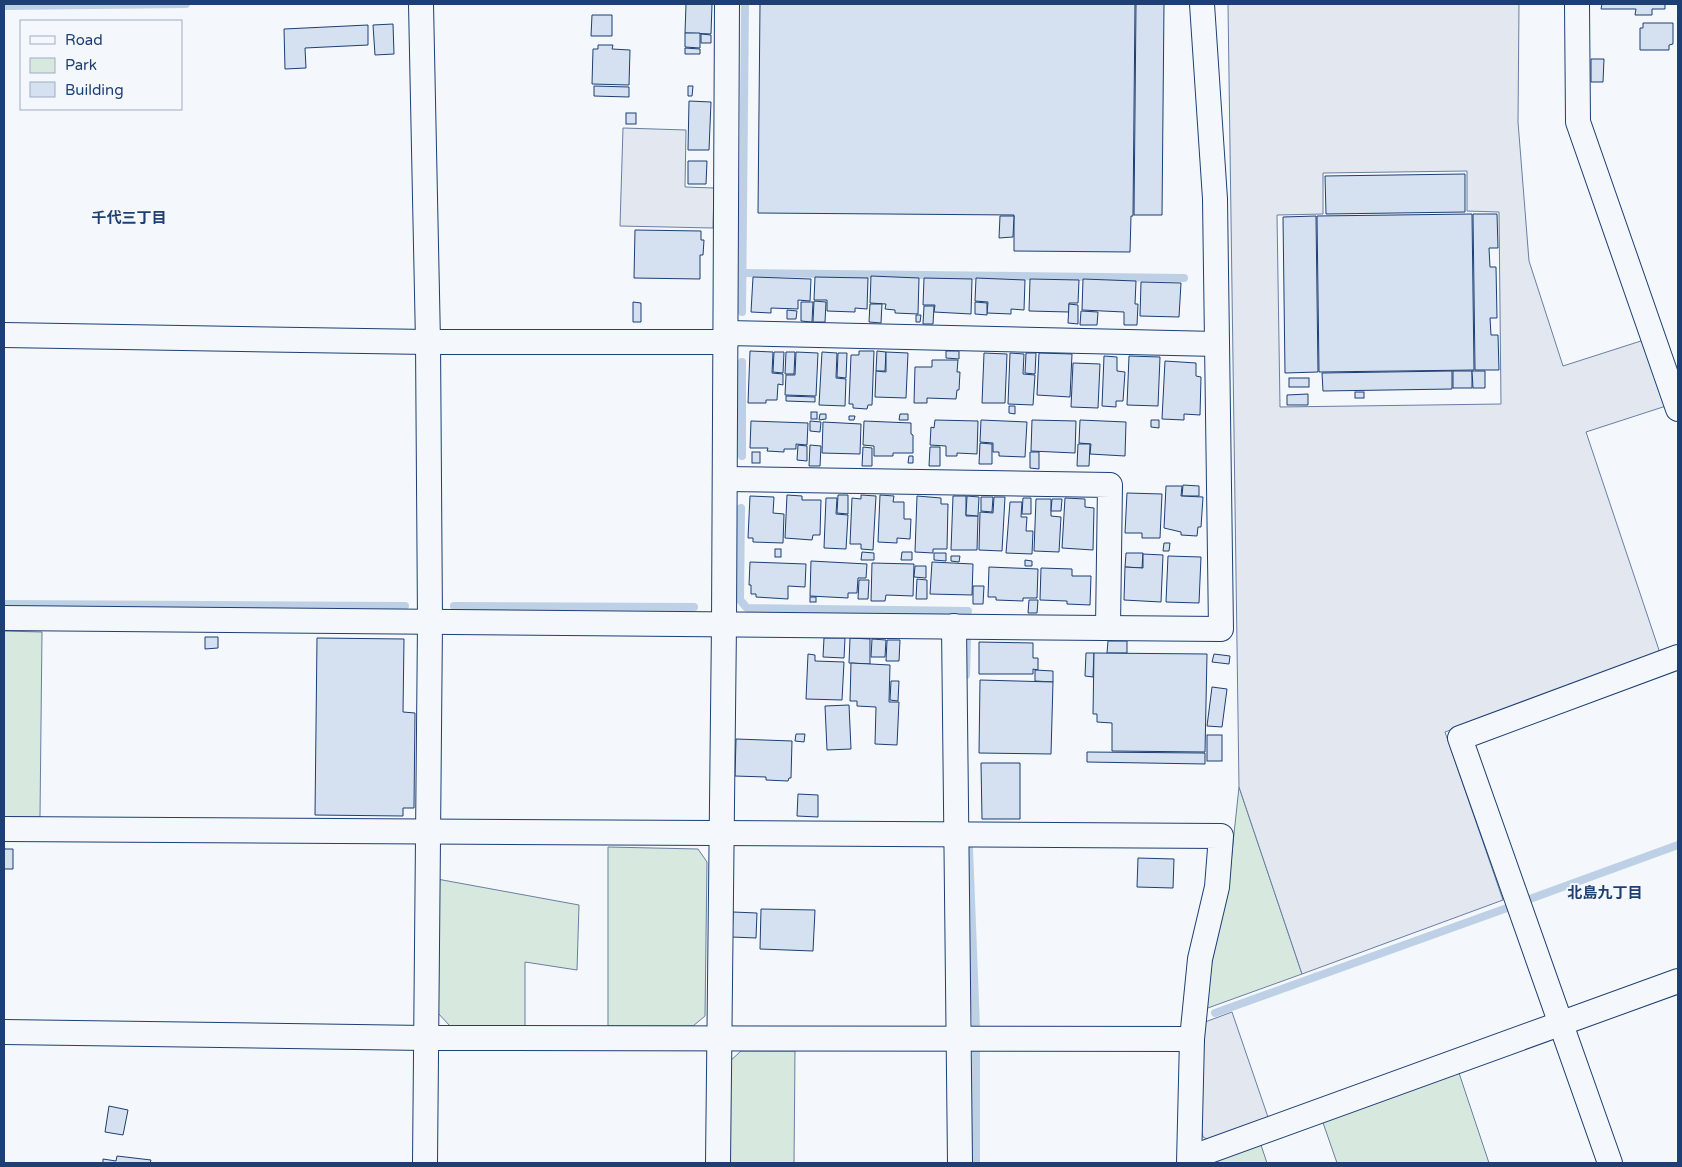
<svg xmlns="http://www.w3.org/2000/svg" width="1682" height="1167" font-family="'Varela Round','Noto Sans JP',sans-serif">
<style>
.green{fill:#d7e8df;stroke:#687fa3}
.parking{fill:#e3e8f0;stroke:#687fa3;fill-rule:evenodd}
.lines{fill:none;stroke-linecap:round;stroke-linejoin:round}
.stream{stroke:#bed0e5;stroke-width:8}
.building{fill:#d5e0f0;stroke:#1d3f73}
.street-casing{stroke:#1d3f73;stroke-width:26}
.street{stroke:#f4f7fb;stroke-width:24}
.labels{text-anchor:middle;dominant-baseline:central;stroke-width:4;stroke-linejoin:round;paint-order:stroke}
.neighbourhood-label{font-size:15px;font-weight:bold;fill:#1d3f73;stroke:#f4f7fb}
</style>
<rect width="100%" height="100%" fill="#f4f7fb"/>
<!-- green -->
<g class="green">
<path d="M4 631 42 632 40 817H4Z"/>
<path d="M1239 787 1302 974 1205 1009 1212 961 1228 890Z"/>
<path d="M608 847 698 849 707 862 705 1016 693 1026H608Z"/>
<path d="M437 879 579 905 577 970 525 962V1026H450L437 1012Z"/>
<path d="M741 1051H795L794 1163H728V1063Z"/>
<path d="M1458 1070 1489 1163H1337L1321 1117Z"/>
<path d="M1259 1139 1267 1163H1204Z"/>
</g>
<!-- parking -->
<g class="parking">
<path d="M1228 4H1519L1518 122 1529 261 1563 366 1644 340 1666 406 1586 432 1660 653 1445 732 1503 900 1302 974 1239 787ZM1467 171V211L1499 212 1501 404 1280 407 1277 215 1323 214V173Z"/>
<path d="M623 128 686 130 685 187 714 188 713 228 620 226Z"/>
<path d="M1232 1012 1270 1123 1215 1143 1203 1137 1199 1116 1205 1022Z"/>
</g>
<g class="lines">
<!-- stream -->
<g class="stream">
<path d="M4 6 186 4"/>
<path d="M743 273 1184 278"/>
<path d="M742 312 745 4"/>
<path d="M742 456V362"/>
<path d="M741 508 740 600 747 608 968 611"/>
<path d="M4 604 405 606"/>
<path d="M454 606 694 607"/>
<path d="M966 675 967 640"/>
<path d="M969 848 976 1028"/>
<path d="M1527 900 1678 845"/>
<path d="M1215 1013 1507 908"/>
<path d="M976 1163V1051"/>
</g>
</g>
<!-- building -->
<g class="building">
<path d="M686 4H712L711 34 685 33Z"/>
<path d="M760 4H1135L1133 216H1131L1130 252 1014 251V215L758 213Z"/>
<path d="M1136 4H1164L1162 215H1134Z"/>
<path d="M1602 4H1665V9H1652V15H1635L1636 9H1601Z"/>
<path d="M592 15H612V36H591Z"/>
<path d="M1643 23H1673V44L1669 45V50H1640V28H1643Z"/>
<path d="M393 24 394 54 375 55 373 25Z"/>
<path d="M368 25V45L305 48 306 68 285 69 284 29Z"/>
<path d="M685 33H700V48L685 47Z"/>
<path d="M701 34 711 35V43H701Z"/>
<path d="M598 45H613L612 49 630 50 629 85 592 84 593 49H598Z"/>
<path d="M685 48 700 49V54H685Z"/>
<path d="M1591 59H1604L1603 82H1591Z"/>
<path d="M594 86 629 87V97L594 96Z"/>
<path d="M688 86H693L692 96H688Z"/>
<path d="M689 101 711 102 709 150H688Z"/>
<rect x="626" y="113" width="10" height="11"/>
<path d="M688 161H707L706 184H688Z"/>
<path d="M1465 174V212L1326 214 1325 176Z"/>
<path d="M1472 214 1474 370 1319 372 1317 216Z"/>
<path d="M1473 214H1497L1498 248H1489L1490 267H1496L1497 318H1490L1491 335H1498L1499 370H1475Z"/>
<path d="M1000 216H1014L1013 237 999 238Z"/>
<path d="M1316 216 1318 372 1285 373 1283 217Z"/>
<path d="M635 230 701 231V240H704L703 255H700V279L634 278Z"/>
<path d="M871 276 919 278 918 314 895 313V310L885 309 886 304 870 303Z"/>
<path d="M753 277 811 279 810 301 798 300V309L771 308V313L751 312Z"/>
<path d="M815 277 868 278 867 309 855 308V312L827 311V300H814Z"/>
<path d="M924 278 972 279 971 314 934 312 935 305H923Z"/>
<path d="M976 278 1025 280 1024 310 1011 309V314L987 313 988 302 975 301Z"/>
<path d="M1030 279 1079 280 1078 303H1069V312L1029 311Z"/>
<path d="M1083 279 1136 281 1135 304H1138L1137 325H1124V312L1082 310Z"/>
<path d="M1141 282 1181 283 1179 317 1140 316Z"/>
<path d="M814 301 826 302 825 322H813Z"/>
<path d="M633 302 641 303V322H633Z"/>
<path d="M801 302H813L812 322 801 321Z"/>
<path d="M975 302 987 303V315L975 314Z"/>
<path d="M870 304H882L881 323 869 322Z"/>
<path d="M1069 304 1078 305V324L1068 323Z"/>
<path d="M924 306H934L933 324H923Z"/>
<path d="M787 310 797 311 796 319H787Z"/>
<path d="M1081 311 1098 312 1097 325H1080Z"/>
<path d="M916 315H921L920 322H916Z"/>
<path d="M750 351 773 352 772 373 783 374V385L778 384 777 400H766V403H748Z"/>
<path d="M859 351H874L872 405H868L867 409 853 408V404H849L851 355H859Z"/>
<path d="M877 351 886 352 885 371H876Z"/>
<path d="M946 351H959V359L946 358Z"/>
<path d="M774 352H784L783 373 773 372Z"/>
<path d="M786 352H795L794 374H785Z"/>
<path d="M796 352 818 353 816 396 785 395 786 375H795Z"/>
<path d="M822 352 837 353 836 378 846 379 845 406 819 405Z"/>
<path d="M886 352 908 353 906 398 875 397 876 371 886 372Z"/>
<path d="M838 353H847L846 378 837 377Z"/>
<path d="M984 353 1007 354 1005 403H982Z"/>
<path d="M1010 353 1024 354 1023 374 1035 375 1033 405 1008 404Z"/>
<path d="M1026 353H1036L1035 374 1025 373Z"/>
<path d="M1039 353 1072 354 1070 397 1037 395Z"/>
<path d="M1104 356 1117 357V371L1125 372 1123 401H1116V407L1102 406Z"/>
<path d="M1129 356 1160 357 1158 406 1127 405Z"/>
<path d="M932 360H958L957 372H960L959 390H957L956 399 927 398V403H914L915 367H932Z"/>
<path d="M1165 361 1196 363V376L1201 377 1200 415 1184 414V420L1162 419Z"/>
<path d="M1073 363 1100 364 1098 408 1071 407Z"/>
<path d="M1452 371V389L1323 391 1322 373Z"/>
<rect x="1453" y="371" width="19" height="17"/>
<path d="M1472 371H1485V388H1473Z"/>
<rect x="1289" y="378" width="20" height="9"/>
<rect x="1355" y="392" width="9" height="6"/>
<path d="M1308 394V405H1287V395Z"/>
<path d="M786 396 815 397V402L786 401Z"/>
<path d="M1009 406H1015V414L1009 413Z"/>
<rect x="811" y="412" width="6" height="7"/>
<path d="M820 414H826V419L819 420Z"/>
<path d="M900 414H908V420H899Z"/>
<path d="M849 416H855L854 420H849Z"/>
<path d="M935 420 978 421 977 454 957 453V456H946V446L930 445 931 427 934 428Z"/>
<path d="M981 420 1027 422 1025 457 999 456V452H993V443L980 442Z"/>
<path d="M1032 420 1076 421 1075 453 1031 451Z"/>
<path d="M1080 420 1126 422 1125 456 1090 454 1091 444 1079 443Z"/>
<path d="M1151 420H1159V428L1151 427Z"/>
<path d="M751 421 808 423 807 445 796 444V449H784V452L767 451 768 448H750Z"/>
<path d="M810 421 821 422 820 432 810 431Z"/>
<path d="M864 421 911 423V434L913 435V453H893V456H874V446L863 445Z"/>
<path d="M823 422 861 424 860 454 822 453Z"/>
<path d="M980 443 992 444V464H979Z"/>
<path d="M1078 444H1090L1089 466H1077Z"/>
<path d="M798 445 807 446V461L797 460Z"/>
<path d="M810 445 821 446 820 466H809Z"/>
<path d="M863 447 872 448V466H862Z"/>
<path d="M930 447H940V466H929Z"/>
<rect x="752" y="452" width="8" height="11"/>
<path d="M1030 452H1039V469L1030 468Z"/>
<path d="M909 456H913V463H908Z"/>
<path d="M1183 485 1199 486V496H1182Z"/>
<path d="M1166 486H1182L1181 496 1203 497 1201 527H1198L1197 536 1181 535V532L1164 528Z"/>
<path d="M1127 493 1162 494 1160 538H1142V533H1125Z"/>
<path d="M787 495 802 496V500H821L820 535H813L812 540 785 538Z"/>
<path d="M838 495H848V514L837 513Z"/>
<path d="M861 495 876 496 873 550 861 549V544H850L852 498 861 499Z"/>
<path d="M880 495 894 496 893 502H904V519H911L910 539 897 538V543L878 542Z"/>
<path d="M750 496 774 497 773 513 784 514 783 543 753 542V538H748Z"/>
<path d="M917 496 941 498V504H948L947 549H933V553L915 552Z"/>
<path d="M953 496H966V516H978L977 550H951Z"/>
<path d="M967 496 979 497 978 516 966 515Z"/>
<path d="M981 497H993L992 512 981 511Z"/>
<path d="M994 497H1005L1002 551 979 550 980 512 993 513Z"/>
<path d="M826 498H837L836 514 848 515 846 549 824 548Z"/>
<path d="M1023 498H1031V514H1022Z"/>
<path d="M1065 498 1085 499V507L1094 508 1093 550 1062 548Z"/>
<path d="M1036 499H1051V516L1061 517 1059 552 1034 551Z"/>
<path d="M1052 499H1062L1061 511H1051Z"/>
<path d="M1010 502H1022L1021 517H1027L1026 531H1033L1032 554 1006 553Z"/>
<path d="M1164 543H1170L1169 551H1163Z"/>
<rect x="775" y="549" width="6" height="8"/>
<path d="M862 552 874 553V560H861Z"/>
<path d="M902 552H912V560H901Z"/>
<path d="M934 553H946V561L934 560Z"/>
<path d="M1126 553H1143L1142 568 1125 567Z"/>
<path d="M1143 554 1163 555 1161 602 1124 600 1125 567 1143 568Z"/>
<path d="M951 556H960L959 562 951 561Z"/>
<path d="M1168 556 1201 557 1199 603 1166 602Z"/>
<path d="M1025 560 1032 561V566H1025Z"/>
<path d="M811 561 867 564 866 578H858L857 593H848V598L810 596Z"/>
<path d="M750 562 806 564 805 587 788 586V599L756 597V594H751V585H749Z"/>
<path d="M932 562 973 564 972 595 930 594Z"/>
<path d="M872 563 914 564 913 596 886 595 885 601H871Z"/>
<path d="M915 566H926V578L914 577Z"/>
<path d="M989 567 1038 569 1037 598H1023V601L996 600V597H988Z"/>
<path d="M1041 568 1072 569V576H1091L1090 605 1067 604V601L1040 600Z"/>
<path d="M917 579 927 580V599H916Z"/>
<path d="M859 580H869L868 599H858Z"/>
<path d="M973 586H984L983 604H973Z"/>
<rect x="810" y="597" width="6" height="5"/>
<path d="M1029 600H1038L1037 613H1028Z"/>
<path d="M205 637H218V648L205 649Z"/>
<path d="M317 638 404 639 403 712 415 713 414 808H403V816L315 815Z"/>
<path d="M824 638H845L844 658 823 657Z"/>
<path d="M850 638 870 639V664L849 663Z"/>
<path d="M872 639 886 640 885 657H871Z"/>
<path d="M887 640H900L899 661H886Z"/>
<path d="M1108 641H1127V653H1107Z"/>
<path d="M979 642 1033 643V658H1038V670L1033 669V674H979Z"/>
<path d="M1086 653H1094L1093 677 1085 676Z"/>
<path d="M1094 653 1207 654 1205 752 1112 751V723L1097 722V714H1093Z"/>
<path d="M808 654 815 655V661L844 662 842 700 806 699Z"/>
<path d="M1214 654 1230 656 1229 664 1212 662Z"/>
<path d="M851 663 890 665 889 702H899L897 745 875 744 876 707 857 706V701H850Z"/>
<path d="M1035 670 1053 671V682L1035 681Z"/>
<path d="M980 680 1053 682 1051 754 979 753Z"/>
<path d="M891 681H899L898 701 890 700Z"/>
<path d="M1212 687 1227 689 1222 727 1207 726Z"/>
<path d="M849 705 851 749 827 750 825 706Z"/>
<path d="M796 734H805L804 742 795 741Z"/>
<rect x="1207" y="735" width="15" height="26"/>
<path d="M736 739 792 741 791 778H789L788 781 766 780V777L735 776Z"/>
<path d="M1087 752 1205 753V764L1087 762Z"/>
<path d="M981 763H1020V819H982Z"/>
<path d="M798 794 818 795V817L797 816Z"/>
<path d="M4 847 5 849H13V869H4V891Z"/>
<path d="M1138 858 1174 859 1173 888 1137 887Z"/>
<path d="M761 909 815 910 813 951 760 949Z"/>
<path d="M733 912 757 913 756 938 732 937Z"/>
<path d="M109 1106 128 1110 123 1135 105 1132Z"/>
<path d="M117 1156 151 1160 150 1163H103V1159L116 1161Z"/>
</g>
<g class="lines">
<defs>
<g id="street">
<path d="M421 4 428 342 430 622 425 1163"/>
<path d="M1577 4 1578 122 1678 409"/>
<path d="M726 333 1217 344"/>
<path d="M4 335 428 342H726"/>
<path d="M725 479 1110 485 1108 627"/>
<path d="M4 618 1221 629 1215 199 1202 4"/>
<path d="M954 626 960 1163"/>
<path d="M4 829 1221 836 1217 887 1200 959 1192 1039 1189 1163"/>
<path d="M4 1032 425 1038 1192 1039"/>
<path d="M1190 1158 1678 981"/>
<path d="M718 1163 724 624 727 4"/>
<path d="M1610 1163 1460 738 1678 657"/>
</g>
</defs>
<!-- street casing -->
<use href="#street" class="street-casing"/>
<!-- street -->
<use href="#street" class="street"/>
</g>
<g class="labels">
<!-- neighbourhood labels -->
<g class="neighbourhood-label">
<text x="129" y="218">千代三丁目</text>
<text x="1605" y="893">北島九丁目</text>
</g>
</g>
<!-- border -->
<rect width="1682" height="1167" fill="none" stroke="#1d3f73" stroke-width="10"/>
<!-- legend -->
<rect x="20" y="20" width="162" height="90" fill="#f4f7fb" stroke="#9eadc5"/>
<rect x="30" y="36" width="25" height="8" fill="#f4f7fb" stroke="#9eadc5"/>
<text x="65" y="45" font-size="15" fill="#1d3f73">Road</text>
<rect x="30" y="58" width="25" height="15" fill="#d7e8df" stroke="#9eadc5"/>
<text x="65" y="70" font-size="15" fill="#1d3f73">Park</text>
<rect x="30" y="82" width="25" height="15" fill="#d5e0f0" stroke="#9eadc5"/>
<text x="65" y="95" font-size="15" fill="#1d3f73">Building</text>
</svg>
